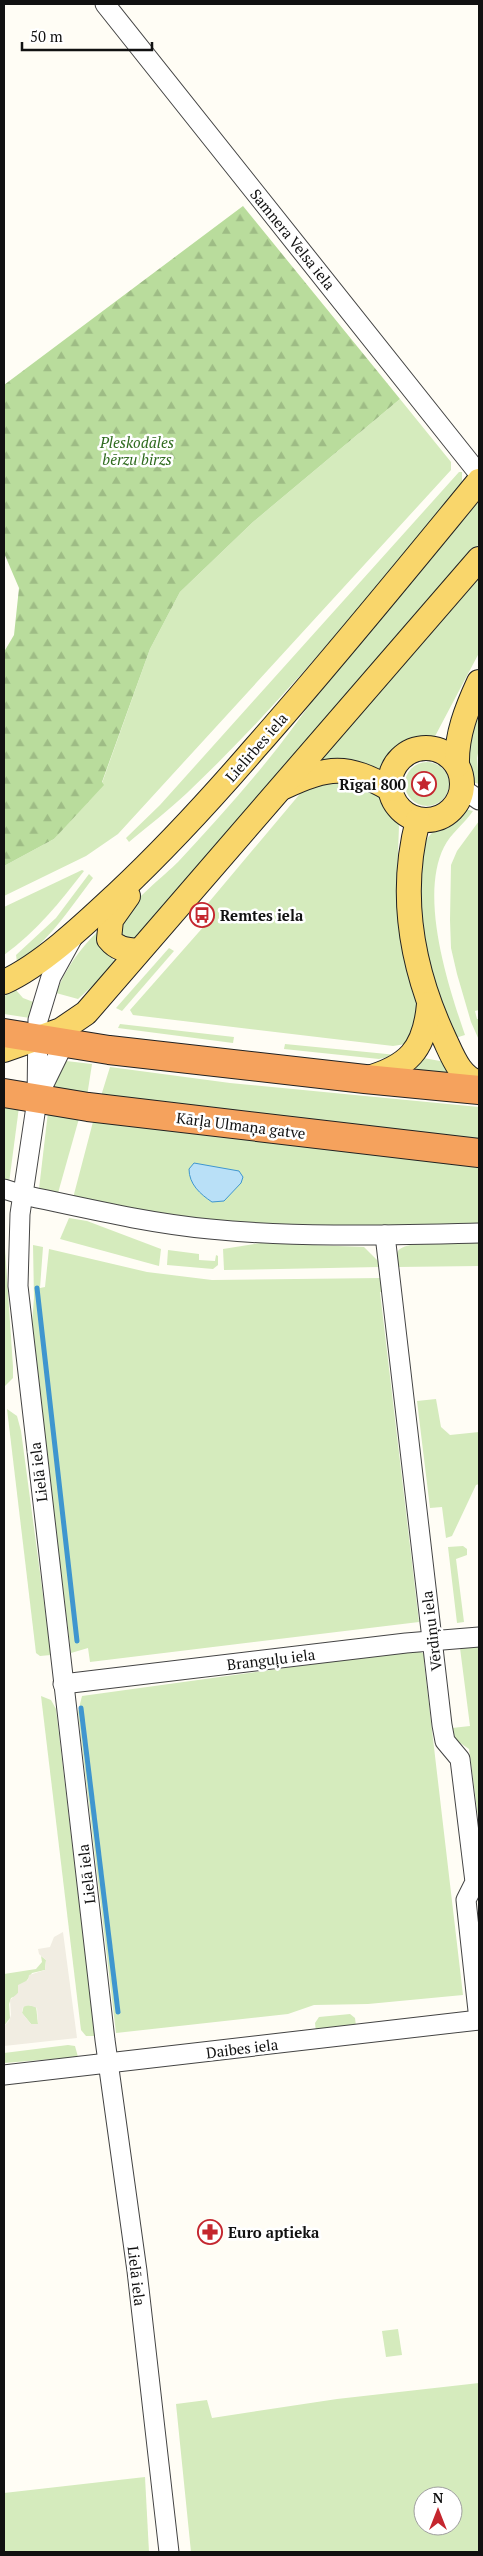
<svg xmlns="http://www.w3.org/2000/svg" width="483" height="2556" font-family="'PT Serif',serif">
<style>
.grass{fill:#d5ebbd;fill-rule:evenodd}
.forest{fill:url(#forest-firs)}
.plaza{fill:#f1ede2;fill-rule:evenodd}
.water{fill:#b9e0f7;stroke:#3f96cf}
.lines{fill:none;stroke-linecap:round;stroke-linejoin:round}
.stream{stroke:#3f96cf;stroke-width:5}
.minor-casing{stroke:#444;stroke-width:21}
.major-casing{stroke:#222;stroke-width:26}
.highway-casing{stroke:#222;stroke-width:30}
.minor{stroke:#fff;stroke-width:19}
.major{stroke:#f9d66b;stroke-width:24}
.highway{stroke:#f5a25d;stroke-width:28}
.labels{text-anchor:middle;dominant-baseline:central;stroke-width:5;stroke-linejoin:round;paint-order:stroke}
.street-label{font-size:15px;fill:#111;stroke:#fff}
.park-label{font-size:15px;font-style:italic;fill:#2f6b1f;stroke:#fff}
.poi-label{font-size:15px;font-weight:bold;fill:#111;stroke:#fff;text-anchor:start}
</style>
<defs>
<pattern id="forest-firs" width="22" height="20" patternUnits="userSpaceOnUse" patternTransform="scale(1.25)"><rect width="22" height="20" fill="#b9dc9c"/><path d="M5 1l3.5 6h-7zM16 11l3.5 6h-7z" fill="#9ebc85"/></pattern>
</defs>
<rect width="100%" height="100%" fill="#fffdf5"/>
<!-- grass -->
<g class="grass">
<path d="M400 399 451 462V470L118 834 86 856 4 896V866L54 839 102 783 150 649 180 592 253 522Z"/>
<path d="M459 472H462V484C374 590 287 698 187 793 169 810 148 826 129 842L126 838 160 805Z"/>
<path d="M479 498V544L138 938 126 939C119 932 119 925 124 916 131 902 165 875 178 862 227 809 276 755 316 695Z"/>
<path d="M479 578V653L433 740C408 737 392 749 381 770L360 766H315Z"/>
<path d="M479 702V748L477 758 479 784 472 782 463 748Z"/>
<circle cx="427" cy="784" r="22"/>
<path d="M343 777 379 793 399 826 397 880 419 1018 412 1043 393 1046 133 1015 130 1010 213 916 204 908 304 789Z"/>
<path d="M465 809 473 811C464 824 451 833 444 847 419 897 448 985 465 1035L452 1039C447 1026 441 1013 437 1000 427 968 408 868 427 839 436 825 454 822 465 809Z"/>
<path d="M479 821V1010L475 1011 477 1019H479V1040L471 1022 457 974 451 948 450 920 451 865 457 851Z"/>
<path d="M82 870 84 871C60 902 36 932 4 955V907Z"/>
<path d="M89 874 93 878C70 908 49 942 17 962L16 955 56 918Z"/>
<path d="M98 931 100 947 116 962 108 972 78 999 56 993C66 968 79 950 98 931Z"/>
<path d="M169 948 174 951 122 1011 116 1008Z"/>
<path d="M16 990 23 998 36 1003 30 1018 4 1014V996Z"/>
<path d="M120 1024 234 1037 233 1043 118 1028Z"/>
<path d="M285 1044 397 1055 379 1059 284 1049Z"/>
<path d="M418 1057 440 1061 445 1059 451 1069 447 1073 412 1070 411 1066Z"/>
<path d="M66 1061 92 1064 87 1096 53 1092 57 1076Z"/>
<path d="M110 1067 230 1083 479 1107V1143L101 1096Z"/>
<path d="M4 1104 19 1107 9 1183 4 1181Z"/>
<path d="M48 1112 80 1115 58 1193 39 1189Z"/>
<path d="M94 1118 479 1161V1224C399 1225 319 1227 239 1222 184 1218 128 1207 73 1198Z"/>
<path d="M69 1218 87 1221 161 1249 159 1266 60 1239Z"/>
<path d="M4 1233 13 1367V1378L5 1386Z"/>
<path d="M261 1243 364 1247 378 1261 379 1267 224 1270 223 1249Z"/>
<path d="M479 1243V1266L397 1267C397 1262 395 1256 398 1251 407 1239 463 1243 479 1243Z"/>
<path d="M33 1245 43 1247 40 1288 45 1287 49 1249 147 1272 212 1280 381 1278 383 1292H380L419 1622 90 1662 88 1648 71 1653 31 1336 34 1298Z"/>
<path d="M168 1250 199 1254V1260L215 1261 216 1255 218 1256V1265L213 1269 167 1265Z"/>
<path d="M436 1399 441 1427 450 1435 479 1432V1484L476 1485 452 1536 446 1538 442 1507 430 1508 417 1401Z"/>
<path d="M7 1409 17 1416 21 1431 51 1655 40 1656 36 1653Z"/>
<path d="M463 1546 467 1549V1555L456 1559 464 1622 457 1623 448 1547Z"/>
<path d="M463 1645H479V1824L469 1749 453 1738 452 1728 470 1726 460 1648Z"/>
<path d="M416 1650 425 1654 427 1661 424 1662 463 1995 368 2004 314 2005 288 2014 116 2033 78 1712 82 1696Z"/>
<path d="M41 1696 51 1700 56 1709 95 2036H86L81 2030Z"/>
<path d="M41 1956 46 1960 45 1970 32 1973 16 1996 11 1998 9 2004 10 2018 4 2026V1974L36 1969 42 1962Z"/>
<path d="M24 2005 36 2006 38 2024H31L22 2013Z"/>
<path d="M350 2014 355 2018 356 2026 316 2032 315 2023 319 2017Z"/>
<path d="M68 2045 75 2046 78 2057 4 2063V2053Z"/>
<path d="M398 2329 402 2355 386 2357 382 2331Z"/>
<path d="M479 2383V2552H191L176 2404 207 2400 212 2418 337 2399ZM423 2496H453V2526H423Z"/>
<path d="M145 2477 149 2552H4V2493Z"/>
</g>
<!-- forest -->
<path class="forest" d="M243 206 400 399 253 522 180 592 150 649 102 782 104 785 54 839 4 866V652L14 635 19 588 4 553V385Z"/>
<!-- plaza -->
<path class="plaza" d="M63 1932 77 2038 4 2046V2026L9 2021 11 2015 10 2000 18 1993V1985L28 1980 29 1975 45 1970 46 1960 39 1954 38 1949 50 1947 54 1937ZM29 2005 37 2008 38 2024H31L22 2013 23 2007Z"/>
<!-- water -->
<path class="water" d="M194 1163 239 1171 243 1177 241 1183 224 1201 212 1202C200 1194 189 1184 189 1169Z"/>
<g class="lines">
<!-- stream -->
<g class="stream">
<path d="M37 1288 77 1641"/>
<path d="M81 1708 118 2012"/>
</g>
<defs>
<g id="minor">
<path d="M105 4 479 474"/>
<path d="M463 789 479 800"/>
<path d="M72 939 51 977 38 1020 37 1100 20 1214 18 1286 105 2040 137 2271 169 2552"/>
<path d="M39 1094 69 1033"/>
<path d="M4 1189 23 1195C85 1208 147 1223 210 1229 299 1238 389 1235 479 1233"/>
<path d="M385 1235 442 1725 445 1741 460 1759 475 1882 466 1900 479 2020"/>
<path d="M63 1684 406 1643 479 1637"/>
<path d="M4 2075 479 2020"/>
</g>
<g id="major">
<circle cx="426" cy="784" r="36"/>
<path d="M457 765C456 735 467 708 479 682"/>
<path d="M284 787C328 766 347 764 390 789"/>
<path d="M418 820C398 896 412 970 445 1040 453 1057 460 1077 479 1083"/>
<path d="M128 896 111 920 109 939C117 949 125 950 138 951"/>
<path d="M4 982C42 965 86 923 117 894 166 848 211 799 255 748 332 661 405 571 479 481"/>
<path d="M4 1050 61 1030 86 1013 479 559"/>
<path d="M365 1079C408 1067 425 1050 429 1004"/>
</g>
<g id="highway">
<path d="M4 1033 109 1050 365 1079 479 1090"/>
<path d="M4 1093 88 1107 479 1153"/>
</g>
</defs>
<!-- minor casing -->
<use href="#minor" class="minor-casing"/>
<!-- major casing -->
<use href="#major" class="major-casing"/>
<!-- highway casing -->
<use href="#highway" class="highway-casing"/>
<!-- minor -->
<use href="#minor" class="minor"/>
<!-- major -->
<use href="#major" class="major"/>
<!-- highway -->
<use href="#highway" class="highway"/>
</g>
<!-- icons -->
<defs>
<symbol id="sight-ring" viewBox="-11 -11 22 22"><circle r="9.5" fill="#fff" stroke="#c4262e" stroke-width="1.5"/><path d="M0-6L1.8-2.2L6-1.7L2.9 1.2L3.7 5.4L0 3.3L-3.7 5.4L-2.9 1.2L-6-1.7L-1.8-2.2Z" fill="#c4262e"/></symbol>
<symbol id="bus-ring" viewBox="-11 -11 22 22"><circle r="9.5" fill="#fff" stroke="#c4262e" stroke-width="1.5"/><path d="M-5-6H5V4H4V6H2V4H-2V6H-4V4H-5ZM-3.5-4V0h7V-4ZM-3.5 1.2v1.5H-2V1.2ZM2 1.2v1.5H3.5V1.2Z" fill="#c4262e"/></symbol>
<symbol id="pharmacy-ring" viewBox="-11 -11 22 22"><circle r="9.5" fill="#fff" stroke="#c4262e" stroke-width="1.5"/><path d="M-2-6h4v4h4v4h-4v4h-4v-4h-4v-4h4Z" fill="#c4262e"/></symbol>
</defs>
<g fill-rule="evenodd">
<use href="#sight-ring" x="410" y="770" width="28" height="28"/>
<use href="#bus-ring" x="188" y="901" width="28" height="28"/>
<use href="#pharmacy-ring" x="196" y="2218" width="28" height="28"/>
</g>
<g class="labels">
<!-- street labels -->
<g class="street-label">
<text transform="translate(293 239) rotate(51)">Samnera Velsa iela</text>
<text transform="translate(256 747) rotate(-49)">Lielirbes iela</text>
<text transform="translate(241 1125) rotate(7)">Kārļa Ulmaņa gatve</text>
<text transform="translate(38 1472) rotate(-97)">Lielā iela</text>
<text transform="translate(431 1631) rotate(-97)">Vērdiņu iela</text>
<text transform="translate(271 1659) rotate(-7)">Branguļu iela</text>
<text transform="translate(86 1874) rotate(-97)">Lielā iela</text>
<text transform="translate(242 2048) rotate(-7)">Daibes iela</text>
<text transform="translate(137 2276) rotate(83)">Lielā iela</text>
</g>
<!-- park labels -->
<g class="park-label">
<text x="137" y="442">Pleskodāles<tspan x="137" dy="17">bērzu birzs</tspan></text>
</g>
<!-- poi labels -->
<g class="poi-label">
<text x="406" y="784" text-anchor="end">Rīgai 800</text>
<text x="220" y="915">Remtes iela</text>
<text x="228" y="2232">Euro aptieka</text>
</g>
</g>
<!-- border -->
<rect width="483" height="2556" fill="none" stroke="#111111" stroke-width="10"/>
<!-- north arrow -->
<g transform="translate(438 2511)"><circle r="24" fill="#ffffff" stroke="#a0a0a0"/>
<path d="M0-4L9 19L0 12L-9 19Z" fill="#c4262e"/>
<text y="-8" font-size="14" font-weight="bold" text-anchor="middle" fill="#111111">N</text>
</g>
<!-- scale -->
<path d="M22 42v8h130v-8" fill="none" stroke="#111111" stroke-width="2.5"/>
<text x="30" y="42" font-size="15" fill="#111111" stroke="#ffffff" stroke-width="4" paint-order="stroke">50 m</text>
</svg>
